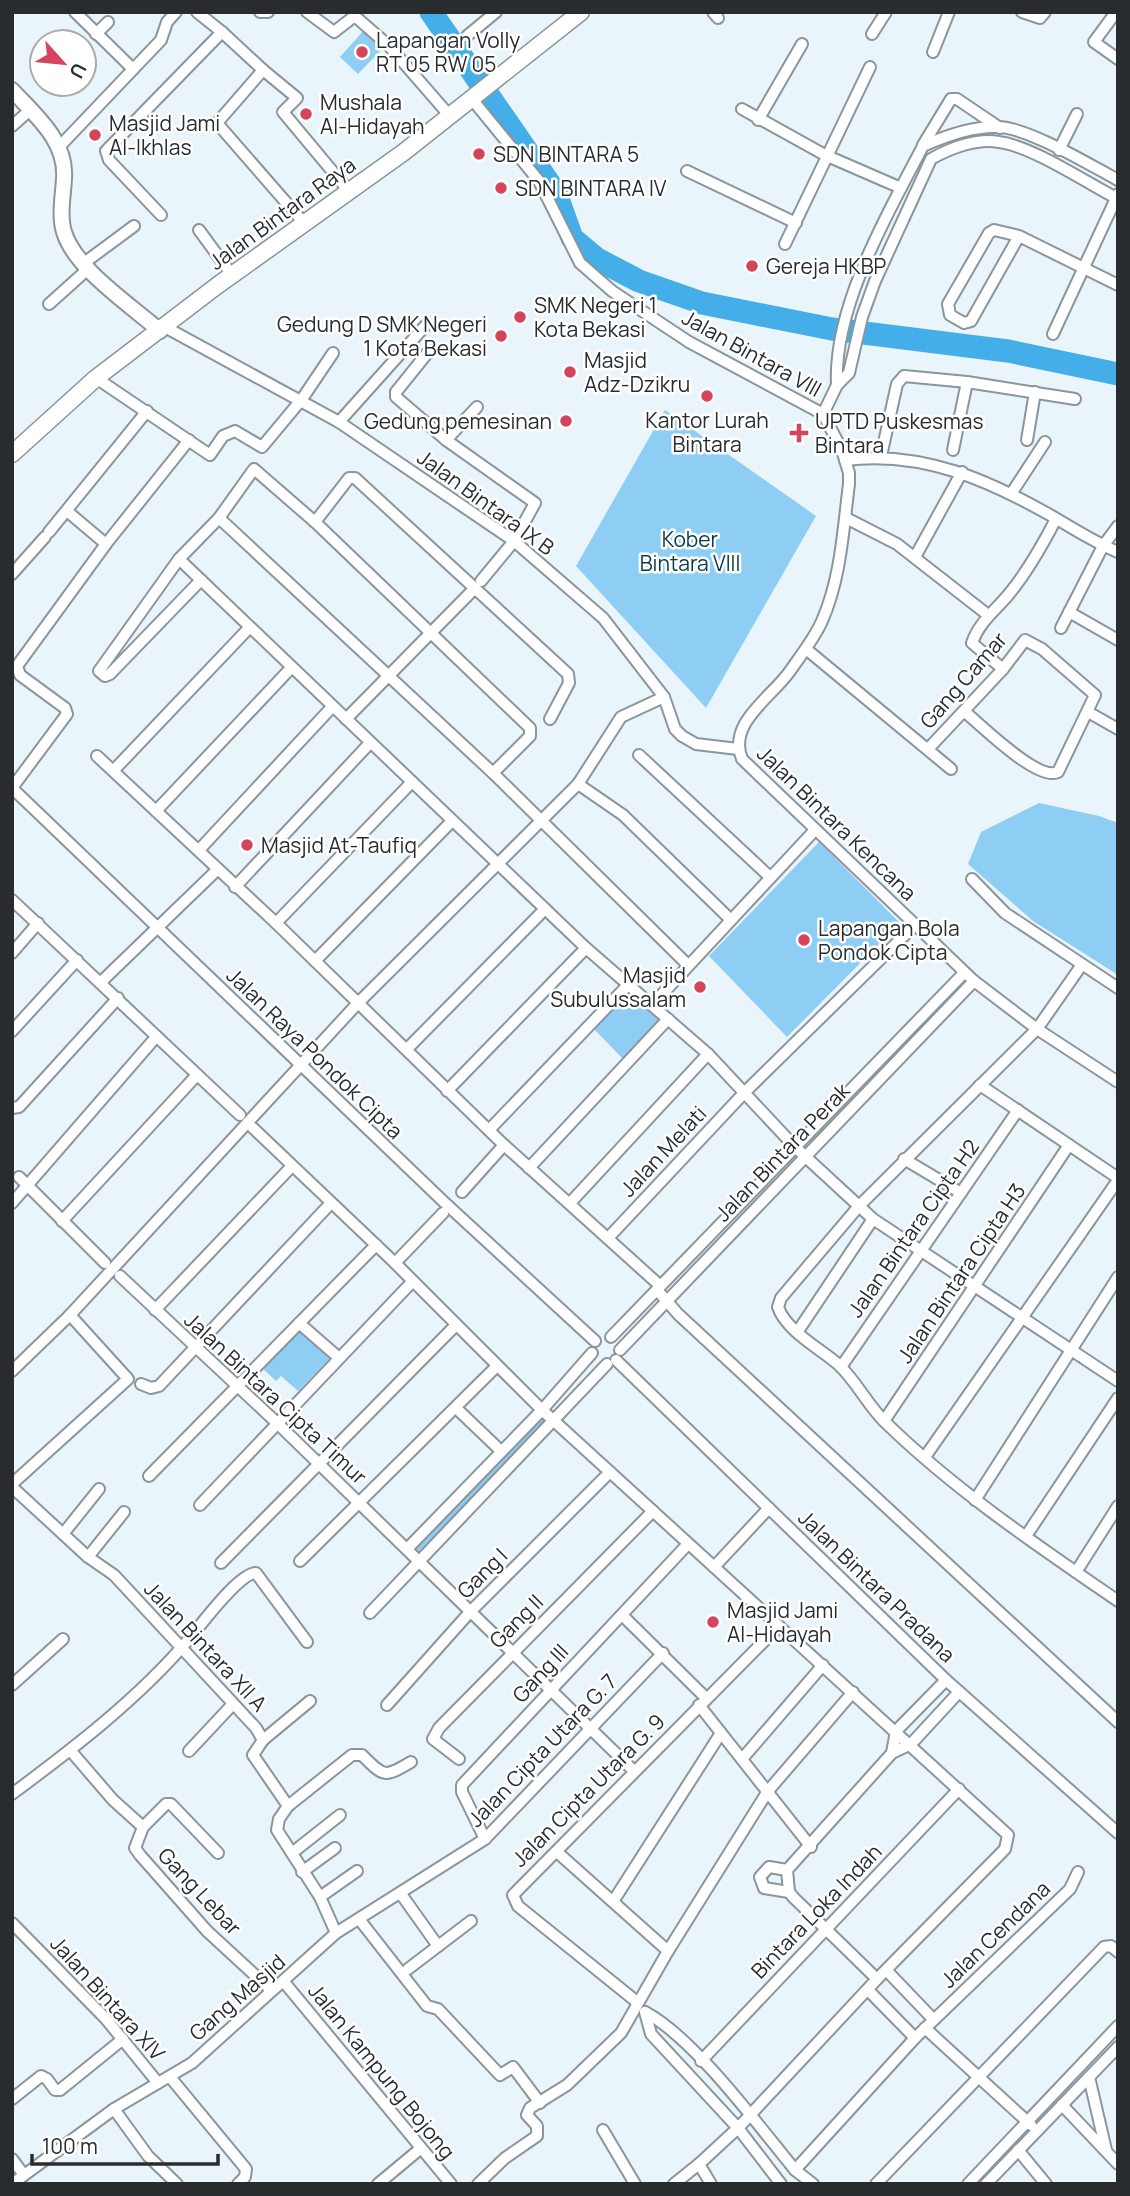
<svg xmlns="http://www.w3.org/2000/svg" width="1130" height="2196" font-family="Manrope,sans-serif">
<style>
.green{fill:#8fcef4}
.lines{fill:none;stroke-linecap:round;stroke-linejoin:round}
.river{stroke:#43aee7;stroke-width:23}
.street-casing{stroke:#8b959c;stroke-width:14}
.secondary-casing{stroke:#8b959c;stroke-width:18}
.primary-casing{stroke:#8b959c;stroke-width:19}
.street{stroke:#fff;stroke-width:10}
.secondary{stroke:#fff;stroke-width:14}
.primary{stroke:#fff;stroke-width:16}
.poi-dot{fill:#d5445d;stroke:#fff;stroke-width:2.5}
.labels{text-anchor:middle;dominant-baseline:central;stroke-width:5;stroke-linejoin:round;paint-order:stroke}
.poi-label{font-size:21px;fill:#282c2f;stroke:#fff;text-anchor:start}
.street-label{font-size:21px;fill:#282c2f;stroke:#fff}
.park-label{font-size:21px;fill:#09384f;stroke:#fff}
</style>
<rect width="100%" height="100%" fill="#e9f4fb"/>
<!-- green -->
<g class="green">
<path d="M365 29 384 47 358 74 340 57Z"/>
<path d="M665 410 816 516 706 708 576 566Z"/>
<path d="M1039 803 1099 816 1118 823V975L1033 921 968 864 981 832Z"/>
<path d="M819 842 900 923 787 1037 709 956Z"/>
<path d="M627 991 662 1023 625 1061 592 1027Z"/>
<path d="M301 1326 333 1355 298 1391 281 1376 276 1381 262 1368Z"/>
<path d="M541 1414 551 1423 417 1556 410 1551Z"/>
</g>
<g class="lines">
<!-- river -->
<path class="river" d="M431 12 556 193 572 238 597 259 639 281 702 303 832 329 1008 351 1118 374"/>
<defs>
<g id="street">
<path d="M75 12 133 69"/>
<path d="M260 12H268"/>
<path d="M307 12 334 32 352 18H357L389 46 449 115"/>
<path d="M713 12 718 18"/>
<path d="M1022 12 1040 18 1045 12"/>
<path d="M1116 12 1094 42 1118 59"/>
<path d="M222 32 263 70"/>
<path d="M96 34 108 22"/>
<path d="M872 34 886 12"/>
<path d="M467 36 496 12"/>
<path d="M933 52 949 12"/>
<path d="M471 98 539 181 580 263 612 291 689 342 823 414 842 450 849 473V484C843 530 841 578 822 621 814 639 801 655 790 671 772 697 727 723 742 759L974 981 1037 1029 1118 1082"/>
<path d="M742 109 825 155 901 188"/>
<path d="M758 120 802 44"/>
<path d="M12 126 30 110"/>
<path d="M923 145 951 99H957L1000 128"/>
<path d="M60 146 161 40 167 22 176 12"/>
<path d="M1059 150 1077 114"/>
<path d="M687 171 796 223"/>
<path d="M161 215 109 160 106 151 222 32 197 12"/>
<path d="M304 223 217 123 263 70 297 98 283 112 348 190"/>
<path d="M199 230 232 275"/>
<path d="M1019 236 971 321 964 323 950 315 948 304 989 233 994 230 1019 236 1118 285"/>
<path d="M785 244 870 67"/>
<path d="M84 263 134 226"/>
<path d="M49 304 88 269"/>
<path d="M165 327 339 422 514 541 603 618 664 697 675 729 682 736 696 744 738 749"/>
<path d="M1053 334 1118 194"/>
<path d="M429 351 396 392V397L446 440 535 503 514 541 481 581"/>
<path d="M96 378 210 455 223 436 235 431 262 447 302 399 333 353"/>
<path d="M837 385C833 307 888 213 923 146 945 136 973 126 998 127 1027 127 1090 165 1118 180"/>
<path d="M823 414 837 385 849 373 862 317 875 281 931 159C950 148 977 138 999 142 1032 146 1087 183 1118 199"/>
<path d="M339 422 426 325"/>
<path d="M189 440 106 544 17 666 20 675 65 708 67 714 12 788 445 1203 595 1341"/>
<path d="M446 440 477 407"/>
<path d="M1027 440 1035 392"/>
<path d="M953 450 967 382"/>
<path d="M881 456 897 384 904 376 967 382 1075 399"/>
<path d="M845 460C923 450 991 481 1057 519 1077 531 1096 543 1118 552"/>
<path d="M1011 494 1045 442"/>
<path d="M68 512 106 544"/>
<path d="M219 518 493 773 688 965"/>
<path d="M846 518 897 544 988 615"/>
<path d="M315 522 349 478H355L568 674 569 683 550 719"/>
<path d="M49 532 147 411"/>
<path d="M915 557 962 472"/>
<path d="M179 559 586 948 708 1054 796 1148 873 1219 1118 1381"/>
<path d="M12 574 45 537"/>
<path d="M201 580 110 674 105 676 99 671 179 559 219 518 254 469 315 522 530 728V736L493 773"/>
<path d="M1069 612 1118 640"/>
<path d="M1061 628 1103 546 1118 526"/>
<path d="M806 649 951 769"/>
<path d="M1003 669 972 643C979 622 996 610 1009 594 1028 571 1042 546 1056 519"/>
<path d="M1088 712 1118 729"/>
<path d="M346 719 475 588"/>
<path d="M929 748 1003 669 1025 640 1042 649 1095 695 1058 772C1038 782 981 725 965 712"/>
<path d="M639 755 770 877"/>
<path d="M97 756 276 923 504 1145 656 1282"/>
<path d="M114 770 249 628"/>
<path d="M578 784 623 815 730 919"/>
<path d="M156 811 291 668"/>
<path d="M199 850 332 707"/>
<path d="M972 879 1005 913 1118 988"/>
<path d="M235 887 370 743"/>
<path d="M12 900 240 1115"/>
<path d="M276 923 412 782"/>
<path d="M12 953 38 923"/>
<path d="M315 961 452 821"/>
<path d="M1081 966 1037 1029 859 1206 781 1298 778 1307C786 1331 821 1349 839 1365 857 1382 868 1406 886 1423 956 1491 1038 1546 1118 1601"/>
<path d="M101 982 217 870"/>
<path d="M652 1005 815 830"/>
<path d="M12 1031 77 960"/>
<path d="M407 1049 545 909"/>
<path d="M980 1085 1118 1178"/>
<path d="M447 1091 586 948"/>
<path d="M12 1108 19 1107 118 998"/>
<path d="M253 1128 395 1263 542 1410 1008 1835 1005 1849 877 1979 738 2128 699 2164 711 2184"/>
<path d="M489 1130 628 985"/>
<path d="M904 1159 961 1193"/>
<path d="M529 1168 668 1019"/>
<path d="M19 1177 105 1263"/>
<path d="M462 1192 504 1145"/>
<path d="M12 1203 156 1037"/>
<path d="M570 1203 708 1054"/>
<path d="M62 1221 197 1075"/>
<path d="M609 1237 745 1092 915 925"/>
<path d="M395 1263 443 1213"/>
<path d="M120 1276 276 1422 634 1771"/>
<path d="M658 1291 678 1314 1118 1722"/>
<path d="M155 1310 292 1166"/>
<path d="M299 1323 338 1357"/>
<path d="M798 1331 873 1219"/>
<path d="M611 1337 964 973"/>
<path d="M620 1350 974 981"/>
<path d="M616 1360 946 1680 1118 1833"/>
<path d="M841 1367 1018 1110"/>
<path d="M12 1371 70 1315 358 1003 578 784 621 717 664 697"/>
<path d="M141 1384 151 1388 159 1386 331 1203"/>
<path d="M456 1408 501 1451"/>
<path d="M884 1421 1069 1145"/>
<path d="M925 1457 1118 1180"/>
<path d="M149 1476 376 1245"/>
<path d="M12 1484 128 1379 70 1315"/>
<path d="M12 1487 88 1557 114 1575 256 1728 263 1740 253 1755 288 1806 279 1819 277 1830 320 1897 336 1933"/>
<path d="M975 1500 1118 1277"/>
<path d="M200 1505 412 1282"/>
<path d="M63 1534 99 1489"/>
<path d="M1026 1536 1118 1398"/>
<path d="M407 1549 542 1410 592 1353"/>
<path d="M88 1557 124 1512"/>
<path d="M300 1561 497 1366"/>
<path d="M221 1563 455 1326"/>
<path d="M714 1567 769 1508"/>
<path d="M1076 1572 1118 1506"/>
<path d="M370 1613 607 1364"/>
<path d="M622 1615 706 1698"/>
<path d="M12 1685 63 1639"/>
<path d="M387 1705 470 1612 610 1472"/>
<path d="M699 1705 811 1847"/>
<path d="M263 1740 310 1701"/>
<path d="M70 1750 113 1800 143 1827 135 1848 140 1855 207 1931 270 1989"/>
<path d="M189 1751 233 1704"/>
<path d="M892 1753 896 1731 946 1680"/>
<path d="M459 1759 433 1739 439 1728 653 1511"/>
<path d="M742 1759 823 1665"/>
<path d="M12 1794C74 1748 139 1698 189 1639 201 1625 239 1573 256 1573L307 1642"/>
<path d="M288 1806 352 1755H362C384 1777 384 1778 411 1762"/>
<path d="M143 1827 166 1804H171L218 1853"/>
<path d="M485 1839 462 1792V1785L688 1544"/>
<path d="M557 1852 668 1951"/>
<path d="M292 1853 340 1815"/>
<path d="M787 1870 769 1867 760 1877 764 1888 789 1892"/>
<path d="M302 1872 335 1848"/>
<path d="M401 1894 438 1946"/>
<path d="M320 1897 357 1871"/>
<path d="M614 1900 721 1733"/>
<path d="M359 1919 427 2006 438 2009 500 2075 513 2067 540 2103"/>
<path d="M12 1923 106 2019 158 2083 114 2109 148 2156 177 2184"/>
<path d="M408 1969 471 1921"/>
<path d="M887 1971 933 2019"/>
<path d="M877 1979 794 1898 789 1892 787 1870 892 1753 911 1744 959 1692"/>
<path d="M284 1982 451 2184"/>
<path d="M869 1991 915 2038"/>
<path d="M637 2002 518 1906 513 1895 779 1626"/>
<path d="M645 2012C694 2038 758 2125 795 2170L813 2184"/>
<path d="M645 2012 651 2034 738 2128 781 2184"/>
<path d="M925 2028 1031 2125"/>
<path d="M701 2061 959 1789"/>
<path d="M170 2077 246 2169 245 2177 238 2184"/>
<path d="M1089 2077 1106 2150"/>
<path d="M158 2083 192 2063 336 1933 485 1839 663 1653"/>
<path d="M12 2099 41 2076 47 2079 55 2090H60L123 2039"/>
<path d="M1062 2105 1118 2164"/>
<path d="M603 2130 635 2184"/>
<path d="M1018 2150 1046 2184"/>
<path d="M12 2159 24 2175"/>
<path d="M795 2170 915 2038 1070 1889 1078 1872"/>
<path d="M12 2184 114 2109"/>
<path d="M378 2184 420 2149"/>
<path d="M478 2184 505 2158 537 2136V2126L527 2115 530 2108 567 2085 621 2033 668 1951 768 1791 853 1692"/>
<path d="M674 2184 699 2164"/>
<path d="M876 2184 1104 1947 1111 1946 1118 1952"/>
<path d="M968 2184 1118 2026"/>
<path d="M986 2184 1118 2047"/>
</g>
<path id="secondary" d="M12 90C36 116 67 141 64 179 63 196 59 216 64 232 75 269 132 306 160 331"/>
<path id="primary" d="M12 454 96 378 218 285 404 152 581 12"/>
</defs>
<!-- street casing -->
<use href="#street" class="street-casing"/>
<!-- secondary casing -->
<use href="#secondary" class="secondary-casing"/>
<!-- primary casing -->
<use href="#primary" class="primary-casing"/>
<!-- street -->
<use href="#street" class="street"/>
<!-- secondary -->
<use href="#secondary" class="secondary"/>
<!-- primary -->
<use href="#primary" class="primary"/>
</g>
<!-- markers -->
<g class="poi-dot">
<circle cx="362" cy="52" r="7"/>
<circle cx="306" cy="114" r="7"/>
<circle cx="95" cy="135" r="7"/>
<circle cx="479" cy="154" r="7"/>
<circle cx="501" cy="188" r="7"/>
<circle cx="752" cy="266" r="7"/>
<circle cx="520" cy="317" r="7"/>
<circle cx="501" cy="336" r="7"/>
<circle cx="570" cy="372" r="7"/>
<circle cx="707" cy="396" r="7"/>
<circle cx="566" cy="421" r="7"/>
<path d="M795.5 422.5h7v7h7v7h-7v7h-7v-7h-7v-7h7z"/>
<circle cx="247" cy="845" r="7"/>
<circle cx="804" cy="940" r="7"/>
<circle cx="700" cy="987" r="7"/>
<circle cx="713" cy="1622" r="7"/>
</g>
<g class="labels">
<!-- poi labels -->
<g class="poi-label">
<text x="376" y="40">Lapangan Volly<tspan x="376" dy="24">RT 05 RW 05</tspan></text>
<text x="320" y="102">Mushala<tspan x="320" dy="24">Al-Hidayah</tspan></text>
<text x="109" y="123">Masjid Jami<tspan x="109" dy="24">Al-Ikhlas</tspan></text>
<text x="493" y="154">SDN BINTARA 5</text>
<text x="515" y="188">SDN BINTARA IV</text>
<text x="766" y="266">Gereja HKBP</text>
<text x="534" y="305">SMK Negeri 1<tspan x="534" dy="24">Kota Bekasi</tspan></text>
<text x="487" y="324" text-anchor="end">Gedung D SMK Negeri<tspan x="487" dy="24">1 Kota Bekasi</tspan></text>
<text x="584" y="360">Masjid<tspan x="584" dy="24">Adz-Dzikru</tspan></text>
<text x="707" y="420" text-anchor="middle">Kantor Lurah<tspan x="707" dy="24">Bintara</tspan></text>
<text x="552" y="421" text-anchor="end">Gedung pemesinan</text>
<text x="815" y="421">UPTD Puskesmas<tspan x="815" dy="24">Bintara</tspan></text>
<text x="261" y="845">Masjid At-Taufiq</text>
<text x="818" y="928">Lapangan Bola<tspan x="818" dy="24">Pondok Cipta</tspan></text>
<text x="686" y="975" text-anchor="end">Masjid<tspan x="686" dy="24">Subulussalam</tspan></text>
<text x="727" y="1610">Masjid Jami<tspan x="727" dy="24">Al-Hidayah</tspan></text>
</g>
<!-- street labels -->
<g class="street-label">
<text transform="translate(282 213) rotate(-36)">Jalan Bintara Raya</text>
<text transform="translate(752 353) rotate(29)">Jalan Bintara VIII</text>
<text transform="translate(486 502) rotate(36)">Jalan Bintara IX B</text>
<text transform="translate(963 680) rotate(-49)">Gang Camar</text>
<text transform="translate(837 823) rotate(44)">Jalan Bintara Kencana</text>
<text transform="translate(315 1053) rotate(44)">Jalan Raya Pondok Cipta</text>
<text transform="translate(663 1151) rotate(-47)">Jalan Melati</text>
<text transform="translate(782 1152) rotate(-46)">Jalan Bintara Perak</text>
<text transform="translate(913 1228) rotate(-55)">Jalan Bintara Cipta H2</text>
<text transform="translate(961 1273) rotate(-56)">Jalan Bintara Cipta H3</text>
<text transform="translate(276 1398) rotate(43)">Jalan Bintara Cipta Timur</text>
<text transform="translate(482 1573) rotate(-45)">Gang I</text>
<text transform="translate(877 1586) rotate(44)">Jalan Bintara Pradana</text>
<text transform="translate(516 1621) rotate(-45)">Gang II</text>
<text transform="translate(206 1646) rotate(47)">Jalan Bintara XII A</text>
<text transform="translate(540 1673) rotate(-47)">Gang III</text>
<text transform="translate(542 1750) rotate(-46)">Jalan Cipta Utara G. 7</text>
<text transform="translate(588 1790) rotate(-45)">Jalan Cipta Utara G. 9</text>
<text transform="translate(200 1891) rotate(47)">Gang Lebar</text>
<text transform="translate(816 1911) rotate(-46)">Bintara Loka Indah</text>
<text transform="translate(995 1934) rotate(-44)">Jalan Cendana</text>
<text transform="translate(237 1997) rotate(-41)">Gang Masjid</text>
<text transform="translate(108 1998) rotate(48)">Jalan Bintara XIV</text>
<text transform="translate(382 2071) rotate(51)">Jalan Kampung Bojong</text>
</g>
<!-- park labels -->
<g class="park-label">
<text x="690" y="539">Kober<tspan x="690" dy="24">Bintara VIII</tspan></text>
</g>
</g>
<!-- border -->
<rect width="1130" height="2196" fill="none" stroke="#282c2f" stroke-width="28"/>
<!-- north arrow -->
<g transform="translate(63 63) rotate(117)"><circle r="33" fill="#ffffff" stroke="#a9abac" stroke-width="2"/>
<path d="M0-5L12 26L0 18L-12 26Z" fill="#d5445d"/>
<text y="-10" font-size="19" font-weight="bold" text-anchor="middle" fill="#282c2f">U</text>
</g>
<!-- scale -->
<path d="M32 2154v10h186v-10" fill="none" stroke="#282c2f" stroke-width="3.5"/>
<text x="42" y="2154" font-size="21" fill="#282c2f" stroke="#ffffff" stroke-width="5" paint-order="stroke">100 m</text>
</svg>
